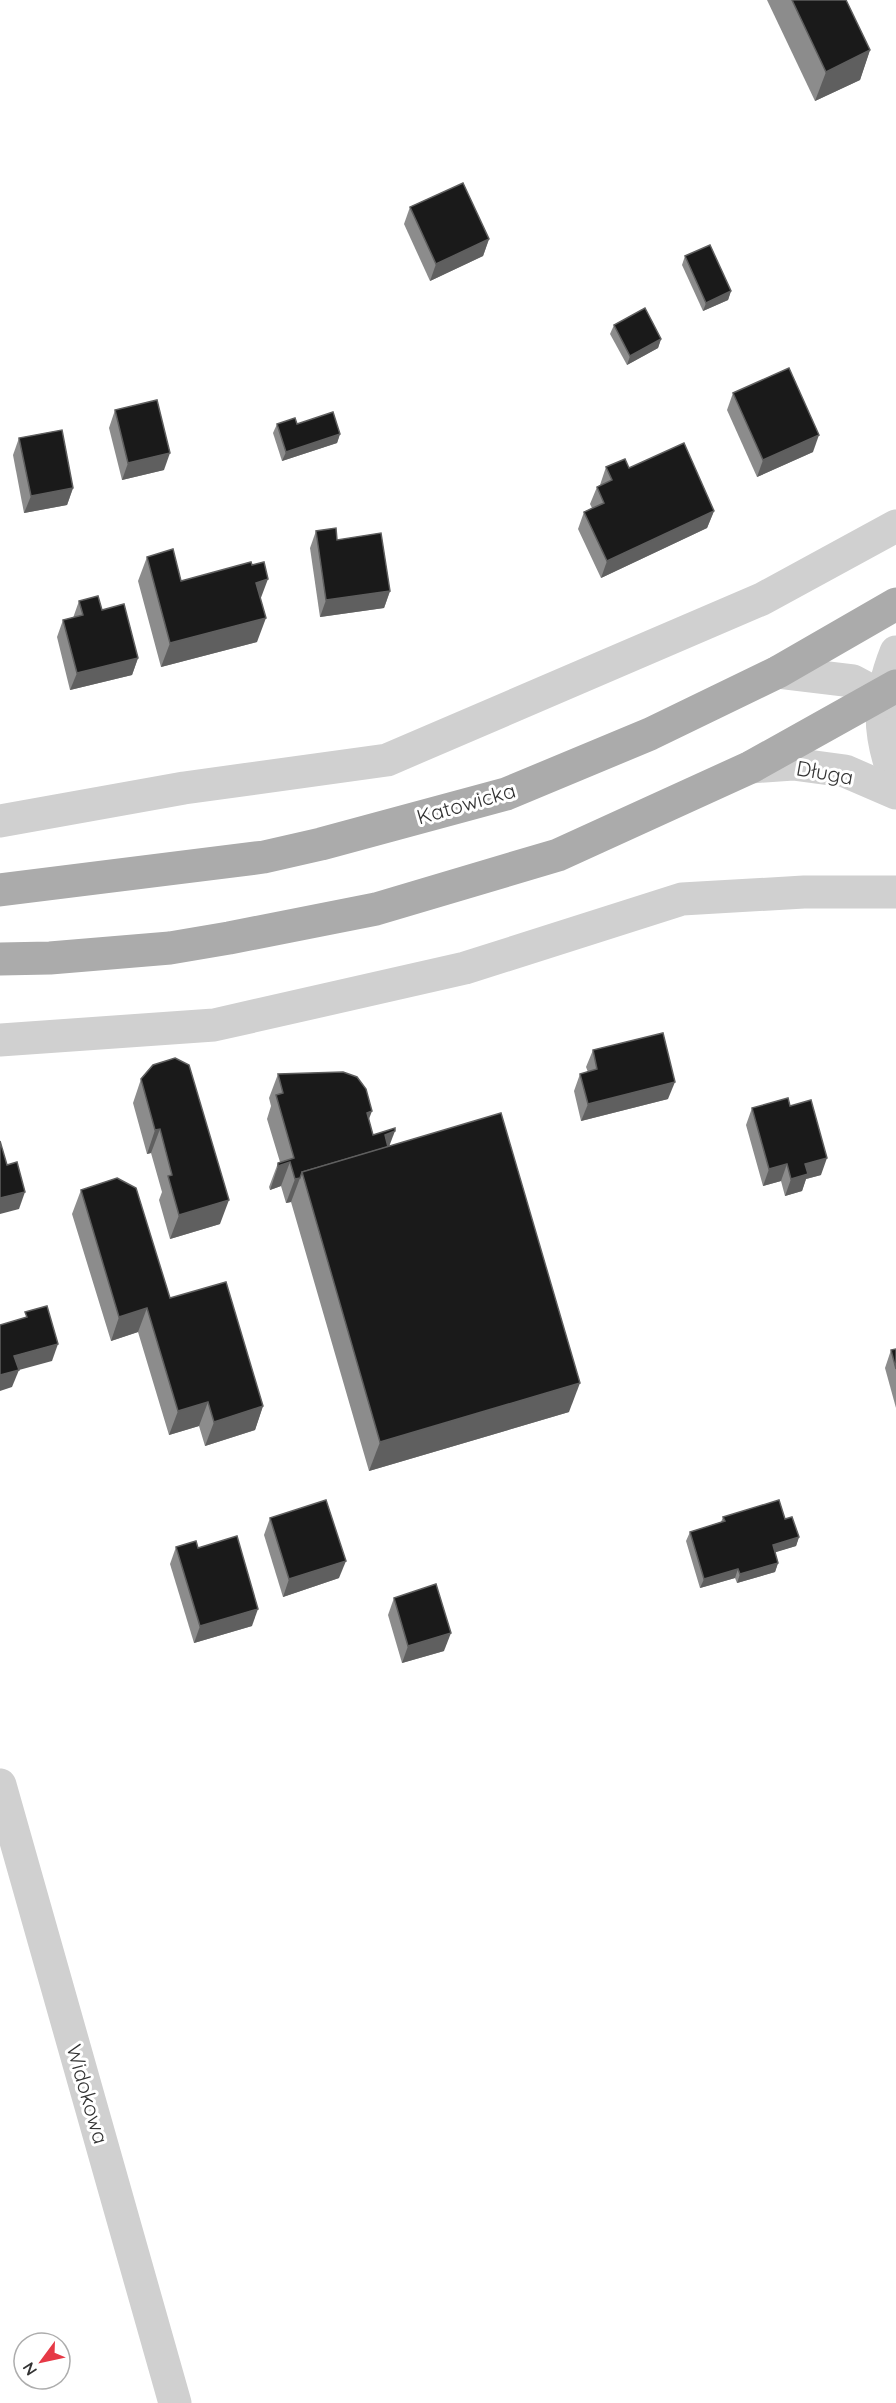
<svg xmlns="http://www.w3.org/2000/svg" width="896" height="2403" font-family="Quicksand,sans-serif">
<style>
.lines{fill:none;stroke-linecap:round;stroke-linejoin:round}
.minor{stroke:#d0d0d0;stroke-width:33}
.major{stroke:#ababab;stroke-width:33}
.wall{fill:#8c8c8c}
.shaded-wall{fill:#5f5f5f}
.building{fill:#1a1a1a;stroke:#5f5f5f;stroke-width:1.5}
.labels{text-anchor:middle;dominant-baseline:central;stroke-width:6;stroke-linejoin:round;paint-order:stroke}
.street-label{font-size:21px;fill:#333;stroke:#fff}
</style>
<rect width="100%" height="100%" fill="#fff"/>
<g class="lines">
<!-- minor -->
<g class="minor">
<path d="M896 652C877 700 878 734 896 781"/>
<path d="M778 672 853 681 896 704"/>
<path d="M751 767 793 764 845 771 896 793"/>
<path d="M0 821 184 788 387 760 762 599 896 526"/>
<path d="M0 1040 214 1025 465 968 682 899 804 892H896"/>
<path d="M0 1785 175 2403"/>
</g>
<!-- major -->
<g class="major">
<path d="M0 890 264 857 321 844 506 794 650 734 778 672 896 604"/>
<path d="M0 959 50 958 170 948 229 938 376 909 558 855 751 767 896 686"/>
</g>
</g>
<!-- wall -->
<g class="wall">
<path d="M767 0H846L870 50 860 80 815 101Z"/>
<path d="M410 207 489 239 483 256 430 281 404 224Z"/>
<path d="M685 256 731 291 728 300 703 311 682 265Z"/>
<path d="M614 325 661 339 658 348 627 365 610 334Z"/>
<path d="M733 393 813 452 757 477 727 410Z"/>
<path d="M115 410 164 470 122 480 109 428Z"/>
<path d="M277 424 340 434 337 443 282 461 273 433Z"/>
<path d="M19 438 73 488 67 505 24 513 13 455Z"/>
<path d="M606 467 629 468 714 511 707 528 601 578 578 529 584 512 592 508 590 504 597 487 600 485Z"/>
<path d="M316 531 337 540 390 591 384 608 320 617 310 548Z"/>
<path d="M147 557 181 581 261 599 257 642 161 667 138 581Z"/>
<path d="M79 601 102 610 138 658 132 675 70 690 57 637 63 620 73 618Z"/>
<path d="M593 1050 668 1099 581 1121 574 1091 580 1074 588 1072 586 1067Z"/>
<path d="M278 1074 369 1120 373 1135 390 1146 569 1412 369 1471 291 1202 286 1203 281 1186 270 1190 269 1187 278 1163 280 1162 267 1119 271 1106 269 1098Z"/>
<path d="M141 1079 220 1224 170 1239 159 1200 162 1192 151 1153 147 1154 133 1103Z"/>
<path d="M790 1106 821 1175 806 1179 802 1191 785 1196 781 1181 763 1186 746 1125 752 1108Z"/>
<path d="M81 1190 170 1298 263 1406 255 1430 205 1446 199 1426 169 1435 138 1332 111 1341 72 1214Z"/>
<path d="M896 1349V1408L885 1368 891 1350Z"/>
<path d="M723 1517 785 1519 799 1537 796 1546 775 1552 778 1563 775 1572 737 1583 735 1578 700 1588 686 1541 690 1532 721 1522Z"/>
<path d="M270 1518 339 1578 283 1597 264 1535Z"/>
<path d="M176 1547 198 1548 252 1626 194 1643 170 1564Z"/>
<path d="M394 1598 444 1651 402 1663 388 1615Z"/>
</g>
<!-- shaded-wall -->
<g class="shaded-wall">
<path d="M870 50 860 80 815 101 826 72Z"/>
<path d="M489 239 483 256 430 281 436 264Z"/>
<path d="M731 291 728 300 703 311 706 303Z"/>
<path d="M661 339 658 348 627 365 630 356Z"/>
<path d="M340 434 337 443 282 461 286 452Z"/>
<path d="M819 435 813 452 757 477 763 460Z"/>
<path d="M170 453 164 470 122 480 128 463Z"/>
<path d="M73 488 67 505 24 513 31 496Z"/>
<path d="M714 511 707 528 601 578 607 561Z"/>
<path d="M268 579 259 603 256 583Z"/>
<path d="M390 591 384 608 320 617 326 600Z"/>
<path d="M266 618 257 642 161 667 170 643Z"/>
<path d="M138 658 132 675 70 690 77 673Z"/>
<path d="M675 1082 668 1099 581 1121 588 1104Z"/>
<path d="M372 1111 363 1135 367 1113Z"/>
<path d="M160 1129 151 1153 147 1154 155 1130Z"/>
<path d="M395 1131 387 1152 385 1135Z"/>
<path d="M827 1158 821 1175 806 1179 802 1191 785 1196 791 1179 805 1164Z"/>
<path d="M290 1162 281 1186 270 1190 278 1166Z"/>
<path d="M787 1164 781 1181 763 1186 769 1169Z"/>
<path d="M300 1178 291 1202 286 1203 295 1179Z"/>
<path d="M25 1192 19 1209 0 1214V1198Z"/>
<path d="M229 1200 220 1224 170 1239 179 1215Z"/>
<path d="M147 1308 138 1332 111 1341 119 1317Z"/>
<path d="M58 1344 52 1361 8 1373 14 1356Z"/>
<path d="M19 1370 12 1387 0 1391V1375Z"/>
<path d="M580 1383 569 1412 369 1471 380 1442Z"/>
<path d="M208 1402 199 1426 169 1435 178 1411Z"/>
<path d="M263 1406 255 1430 205 1446 214 1422Z"/>
<path d="M799 1537 796 1546 770 1554 773 1545Z"/>
<path d="M346 1561 339 1578 283 1597 289 1579Z"/>
<path d="M778 1563 775 1572 737 1583 740 1574Z"/>
<path d="M738 1569 735 1578 700 1588 704 1579Z"/>
<path d="M258 1609 252 1626 194 1643 200 1626Z"/>
<path d="M451 1633 444 1651 402 1663 408 1646Z"/>
</g>
<!-- building -->
<g class="building">
<path d="M792 0H846L870 50 826 72Z"/>
<path d="M463 183 489 239 436 264 410 207Z"/>
<path d="M710 245 731 291 706 303 685 256Z"/>
<path d="M645 308 661 339 630 356 614 325Z"/>
<path d="M789 368 819 435 763 460 733 393Z"/>
<path d="M157 400 170 453 128 463 115 410Z"/>
<path d="M333 412 340 434 286 452 277 424 295 418 297 424Z"/>
<path d="M62 430 73 488 31 496 19 438Z"/>
<path d="M684 443 714 511 607 561 584 512 604 503 597 487 612 480 606 467 625 459 629 468Z"/>
<path d="M336 528 337 540 381 533 390 591 326 600 316 531Z"/>
<path d="M173 549 181 581 251 562 252 565 264 562 268 579 256 583 266 618 170 643 147 557Z"/>
<path d="M98 596 102 610 124 604 138 658 77 673 63 620 83 615 79 601Z"/>
<path d="M663 1033 675 1082 588 1104 580 1074 597 1069 593 1050Z"/>
<path d="M175 1058 189 1065 229 1200 179 1215 168 1176 172 1175 160 1129 155 1130 141 1079 153 1065Z"/>
<path d="M343 1072 357 1077 366 1089 372 1111 367 1113 373 1135 395 1128V1131L385 1135 388 1147 302 1172 300 1178 295 1179 290 1162 278 1166V1163L294 1158 276 1095 283 1093 278 1074Z"/>
<path d="M788 1098 790 1106 811 1100 827 1158 805 1164 808 1174 791 1179 787 1164 769 1169 752 1108Z"/>
<path d="M501 1113 580 1383 380 1442 302 1172Z"/>
<path d="M0 1141 7 1165 17 1162 25 1192 0 1198Z"/>
<path d="M117 1178 136 1188 170 1298 226 1282 263 1406 214 1422 208 1402 178 1411 147 1308 119 1317 81 1190Z"/>
<path d="M47 1306 58 1344 14 1356 19 1370 0 1375V1325L27 1317 25 1312Z"/>
<path d="M896 1349V1369L891 1350Z"/>
<path d="M326 1500 346 1561 289 1579 270 1518Z"/>
<path d="M779 1500 785 1519 792 1517 799 1537 773 1545 778 1563 740 1574 738 1569 704 1579 690 1532 725 1521 723 1517Z"/>
<path d="M237 1536 258 1609 200 1626 176 1547 196 1541 198 1548Z"/>
<path d="M436 1584 451 1633 408 1646 394 1598Z"/>
</g>
<g class="labels">
<!-- street labels -->
<g class="street-label">
<text transform="translate(825 772) rotate(10)">Długa</text>
<text transform="translate(466 803) rotate(-16)">Katowicka</text>
<text transform="translate(88 2094) rotate(74)">Widokowa</text>
</g>
</g>
<!-- north arrow -->
<g transform="translate(42 2361) rotate(237)"><circle r="28" fill="#ffffff" stroke="#adadad" stroke-width="1.5"/>
<path d="M0-4.5L10 22L0 15L-10 22Z" fill="#e63946"/>
<text y="-9" font-size="16" font-weight="bold" text-anchor="middle" fill="#333333">N</text>
</g>
</svg>
